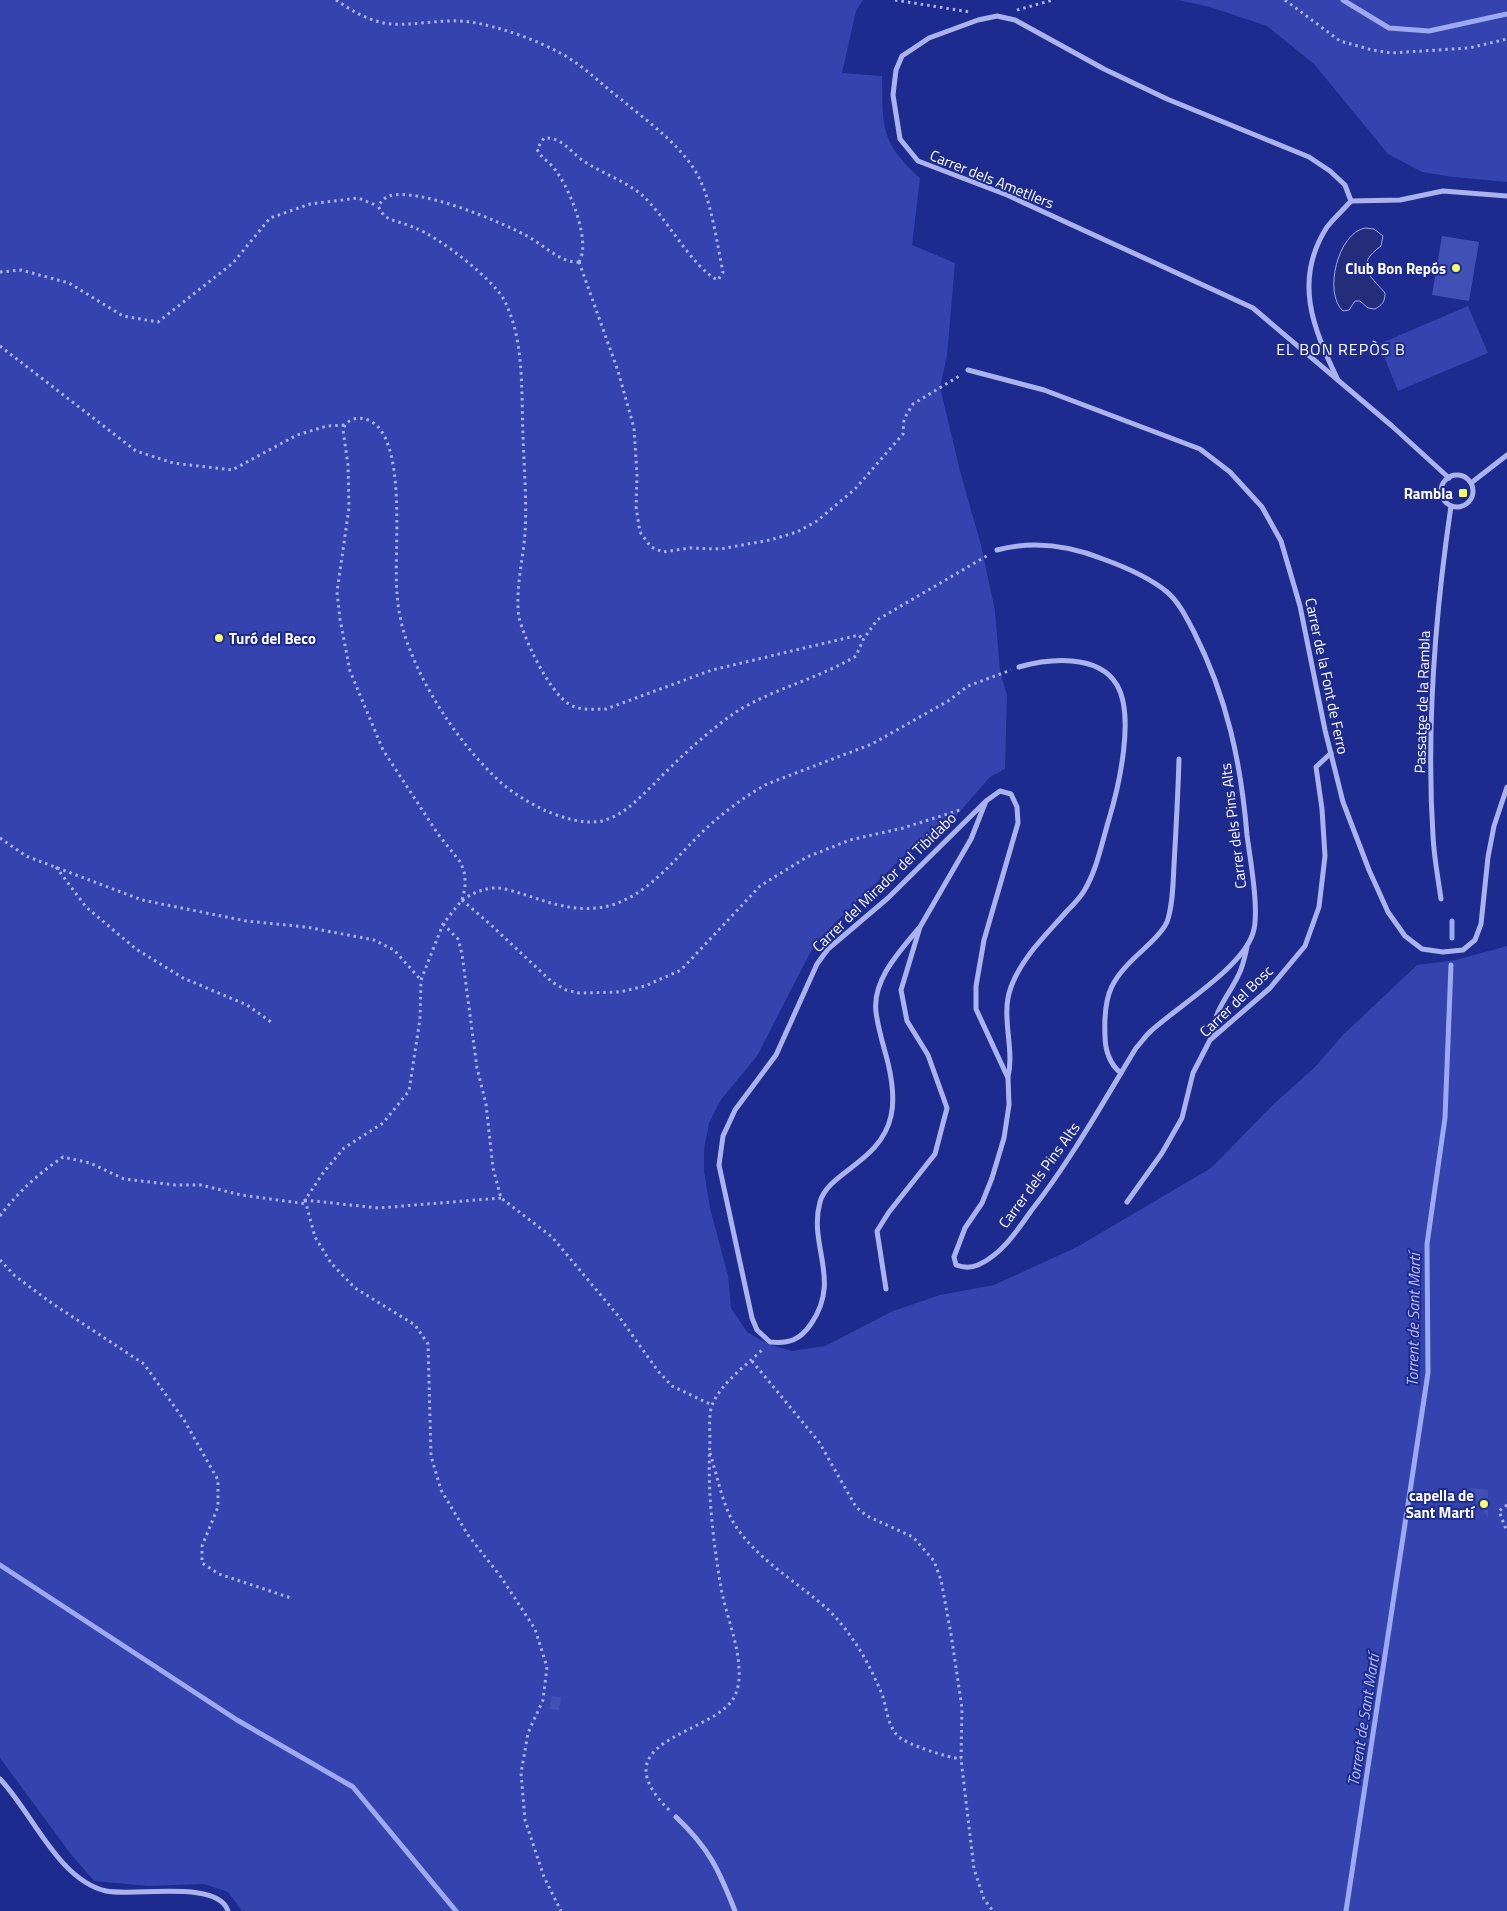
<svg xmlns="http://www.w3.org/2000/svg" width="1507" height="1911" font-family="'Titillium Web',sans-serif">
<style>
.green{fill:#3443ae}
.water{fill:#242d7a;stroke:#9eaaef}
.lines{fill:none;stroke-linecap:round;stroke-linejoin:round}
.stream{stroke:#9eaaef;stroke-width:5}
.building{fill:#4150b4}
.path{stroke:#abb3ed;stroke-width:3;stroke-dasharray:2.5 4;stroke-linecap:butt}
.street{stroke:#abb3ed;stroke-width:5}
.poi-dot{fill:#f7fd6a;stroke:#1d2a8e;stroke-width:2}
.labels{text-anchor:middle;dominant-baseline:central;stroke-width:4;stroke-linejoin:round;paint-order:stroke}
.street-label{font-size:15px;fill:#fff;stroke:#1d2a8e}
.poi-label{font-size:15px;font-weight:bold;fill:#fff;stroke:#1d2a8e;text-anchor:end}
.neighbourhood-label{font-size:16px;letter-spacing:1px;fill:#fff;stroke:#1d2a8e}
.water-label{font-size:16px;font-style:italic;fill:#b7bff4;stroke:#1d2a8e}
</style>
<rect width="100%" height="100%" fill="#1d2a8e"/>
<!-- green -->
<g class="green">
<path d="M0 0H863L856 11 842 73 882 76C883 127 880 142 920 178L912 245 955 263 947 356 940 387 960 471 981 545 995 611 1000 671 1007 695 1005 769 990 777 949 824 908 852 834 924 810 953 757 1056 720 1101 709 1123 704 1150V1171L710 1208 728 1276 731 1308 747 1332 768 1344 792 1351 825 1346 893 1311 940 1295 994 1285 1077 1247 1211 1168 1276 1102 1315 1067 1343 1035 1417 965 1456 960 1507 946V1911H242L228 1892 204 1884 148 1886 94 1881 70 1853 0 1758Z"/>
<path d="M1178 0H1507V182L1453 177 1422 172 1388 154 1314 64 1267 26 1210 7Z"/>
<path d="M1468 306 1488 353 1398 391 1379 344Z"/>
</g>
<!-- water -->
<path class="water" d="M1365 228 1374 229 1383 236 1381 246C1354 266 1369 274 1385 293 1385 302 1382 305 1375 309L1368 308 1360 301H1355L1349 310 1343 311C1323 293 1338 233 1365 228Z"/>
<g class="lines">
<!-- stream -->
<g class="stream">
<path d="M1343 0 1389 28 1429 31 1507 14"/>
<path d="M1452 938V921"/>
<path d="M0 1565 237 1720 353 1787 456 1911"/>
<path d="M1346 1911 1428 1373 1427 1244 1445 1118 1451 965"/>
</g>
</g>
<!-- building -->
<g class="building">
<path d="M1442 236 1479 242 1469 301 1432 295Z"/>
<path d="M1469 1488 1488 1490V1518Z"/>
<path d="M552 1696 561 1697 559 1710 549 1709Z"/>
</g>
<g class="lines">
<!-- path -->
<g class="path">
<path d="M336 0C352 11 370 22 391 24 417 26 443 18 470 22 498 26 537 40 562 54 584 66 602 85 622 100 648 122 680 144 697 174 711 198 717 244 723 272L718 280C693 269 665 215 642 195 624 180 601 173 582 160 569 150 561 137 544 138L537 149C540 157 547 160 552 166 568 183 592 241 579 262"/>
<path d="M895 0 970 12"/>
<path d="M1285 0 1340 41 1372 50 1391 53 1469 48 1507 39"/>
<path d="M1017 10 1053 0"/>
<path d="M579 262C561 264 542 243 525 235 499 221 418 187 389 196 384 198 382 201 378 206L384 216C394 222 405 223 415 228 439 237 490 277 503 298 525 338 521 391 523 435 524 468 527 501 525 534 523 560 515 590 519 617 524 639 549 692 569 704 580 711 594 709 606 709L712 670 859 635 863 640"/>
<path d="M579 262 618 371 634 428 637 475 636 507 640 532 651 547 663 552 690 548 720 549 770 540 797 532 817 521 855 489 903 434 904 419 913 404 961 375"/>
<path d="M0 272 21 270 69 283 123 316 158 322 233 263 270 218 310 204 358 198 378 206"/>
<path d="M0 346 136 451 173 463 232 470 297 435 327 426 345 425"/>
<path d="M0 838 26 856 142 900 246 921 306 927 374 940 394 950 421 980"/>
<path d="M56 867 86 907 136 949 183 978 247 1005 271 1022"/>
<path d="M462 900C472 894 481 889 493 888 503 887 514 892 523 894 552 904 581 914 612 905 655 891 678 853 711 824 728 809 747 795 767 784L872 744 948 701 968 686 1011 670"/>
<path d="M462 900 491 925 552 982 566 990 579 993 620 992 645 986 681 970 760 886 807 857 850 840 903 828 963 809"/>
<path d="M443 924 458 939 462 954 477 1068 486 1104 493 1168 501 1198 552 1237 620 1318 658 1371 672 1386 712 1405"/>
<path d="M501 1198 378 1208 305 1200 323 1173 344 1148 383 1123 409 1091 420 1019 421 980 443 924 462 900 465 888V875L461 863 438 834 383 750 350 671 340 619 337 592 349 508 348 465 343 430 345 425C350 419 359 416 368 420 409 436 393 554 397 593 398 612 403 633 410 650 428 696 460 743 495 777 509 791 526 801 544 810 560 817 584 825 602 821 624 815 637 800 653 785 678 759 707 732 736 712 772 689 818 679 856 656L863 640 877 620 990 554"/>
<path d="M305 1200 315 1237 331 1263 355 1288 415 1325 428 1344 431 1456 441 1490 468 1535 501 1577 535 1629 547 1667 543 1700 528 1733 521 1773 525 1820 544 1877 561 1911"/>
<path d="M0 1216C18 1192 38 1174 63 1157L90 1163 124 1179 175 1185H201L241 1195 307 1204"/>
<path d="M0 1260 15 1276 53 1304 144 1364 184 1420 218 1480V1507L202 1546V1563L219 1574 291 1598"/>
<path d="M752 1361 819 1442 856 1507 867 1516 913 1537 934 1561 941 1580 951 1634 962 1708 961 1759 974 1869 984 1899 993 1911"/>
<path d="M710 1453C718 1478 723 1510 739 1531 762 1562 795 1581 824 1606 837 1617 848 1632 858 1647 867 1661 875 1678 882 1694 887 1708 887 1725 898 1736 905 1744 949 1758 961 1759"/>
<path d="M1507 1505 1499 1511 1507 1532"/>
<path d="M669 1810C601 1742 703 1736 731 1702 738 1693 740 1680 739 1669 738 1642 726 1615 721 1588 713 1540 707 1490 710 1441 710 1430 708 1413 713 1403 723 1381 747 1365 764 1348"/>
</g>
<!-- street -->
<g class="street">
<path d="M1351 201 1345 185 1330 171 1309 157 1167 99 1104 69 1015 20 997 16 978 20 929 38 902 56 896 70 893 95 900 139 918 161 1007 195 1253 308 1392 426 1449 478"/>
<path d="M1351 201 1400 200 1443 191 1507 196"/>
<path d="M968 370 1044 390 1200 449 1230 472 1262 507 1281 541 1300 606 1325 730 1343 802 1369 870 1388 912 1405 936 1422 949 1443 952 1463 950 1475 940 1481 924 1488 857 1494 826 1507 787"/>
<path d="M1337 378C1313 328 1293 280 1327 227 1334 218 1343 210 1351 201"/>
<circle cx="1457" cy="491" r="16"/>
<path d="M1471 483 1507 455"/>
<path d="M1441 899C1438 878 1434 857 1433 836 1426 726 1435 615 1451 506"/>
<path d="M918 929C900 951 872 980 876 1012 878 1029 884 1047 888 1063 892 1080 895 1099 891 1116 881 1162 828 1172 820 1202 808 1246 842 1279 811 1324 800 1340 789 1344 770 1342L757 1330 752 1318 719 1165 723 1136 735 1110 776 1055 817 964 828 949 888 898 984 803"/>
<path d="M1214 1036C1212 1011 1229 996 1239 974 1243 966 1245 956 1247 947"/>
<path d="M1121 1073C1110 1065 1105 1050 1105 1036 1103 991 1112 978 1145 948 1153 940 1162 933 1167 922 1173 905 1173 883 1174 865 1176 830 1178 794 1179 759"/>
<path d="M1008 1077C1015 1048 1000 1016 1011 987 1022 957 1046 935 1067 911 1073 905 1080 898 1084 891 1097 870 1102 842 1109 819 1119 786 1135 716 1117 685 1098 653 1048 659 1019 667"/>
<path d="M1127 1202 1162 1153 1182 1118 1193 1073 1210 1040 1270 988 1305 946 1319 907 1325 856 1322 809 1316 767 1331 753"/>
<path d="M886 1289 877 1231 889 1212 935 1154 947 1108 928 1055 907 1021 901 990 920 927 971 839 986 801 1000 791 1011 794 1017 807 1018 823 984 940 976 986V1009L1008 1078 1009 1105 1004 1138 992 1178 982 1203 965 1228 954 1257 956 1265C964 1268 971 1268 978 1265 1001 1255 1017 1231 1031 1211 1071 1160 1102 1104 1136 1048 1141 1043 1145 1036 1151 1031 1178 1006 1242 968 1253 933 1260 912 1250 859 1247 835 1241 763 1227 697 1194 632 1187 619 1179 602 1167 592 1149 577 1125 567 1103 559 1068 545 1034 540 997 550"/>
<path d="M0 1779C32 1812 58 1880 106 1891 133 1897 218 1879 228 1911"/>
<path d="M676 1817C709 1848 719 1870 735 1911"/>
</g>
</g>
<!-- markers -->
<g class="poi-dot">
<circle cx="1456" cy="268" r="5"/>
<rect x="1458" y="488" width="10" height="10" rx="2.5"/>
<circle cx="219" cy="638" r="5"/>
<circle cx="1484" cy="1504" r="5"/>
</g>
<g class="labels">
<!-- street labels -->
<g class="street-label">
<text transform="translate(992 179) rotate(22)">Carrer dels Ametllers</text>
<text transform="translate(1327 676) rotate(78)">Carrer de la Font de Ferro</text>
<text transform="translate(1422 702) rotate(-88)">Passatge de la Rambla</text>
<text transform="translate(1233 826) rotate(-97)">Carrer dels Pins Alts</text>
<text transform="translate(884 882) rotate(-44)">Carrer del Mirador del Tibidabo</text>
<text transform="translate(1236 1001) rotate(-44)">Carrer del Bosc</text>
<text transform="translate(1039 1175) rotate(-54)">Carrer dels Pins Alts</text>
</g>
<!-- poi labels -->
<g class="poi-label">
<text x="1446" y="268">Club Bon Repós</text>
<text x="1453" y="493">Rambla</text>
<text x="229" y="638" text-anchor="start">Turó del Beco</text>
<text x="1474" y="1495">capella de<tspan x="1474" dy="17">Sant Martí</tspan></text>
</g>
<!-- neighbourhood labels -->
<g class="neighbourhood-label">
<text x="1341" y="349">EL BON REPÒS B</text>
</g>
<!-- water labels -->
<g class="water-label">
<text transform="translate(1413 1320) rotate(-89)">Torrent de Sant Martí</text>
<text transform="translate(1363 1720) rotate(-81)">Torrent de Sant Martí</text>
</g>
</g>
</svg>
